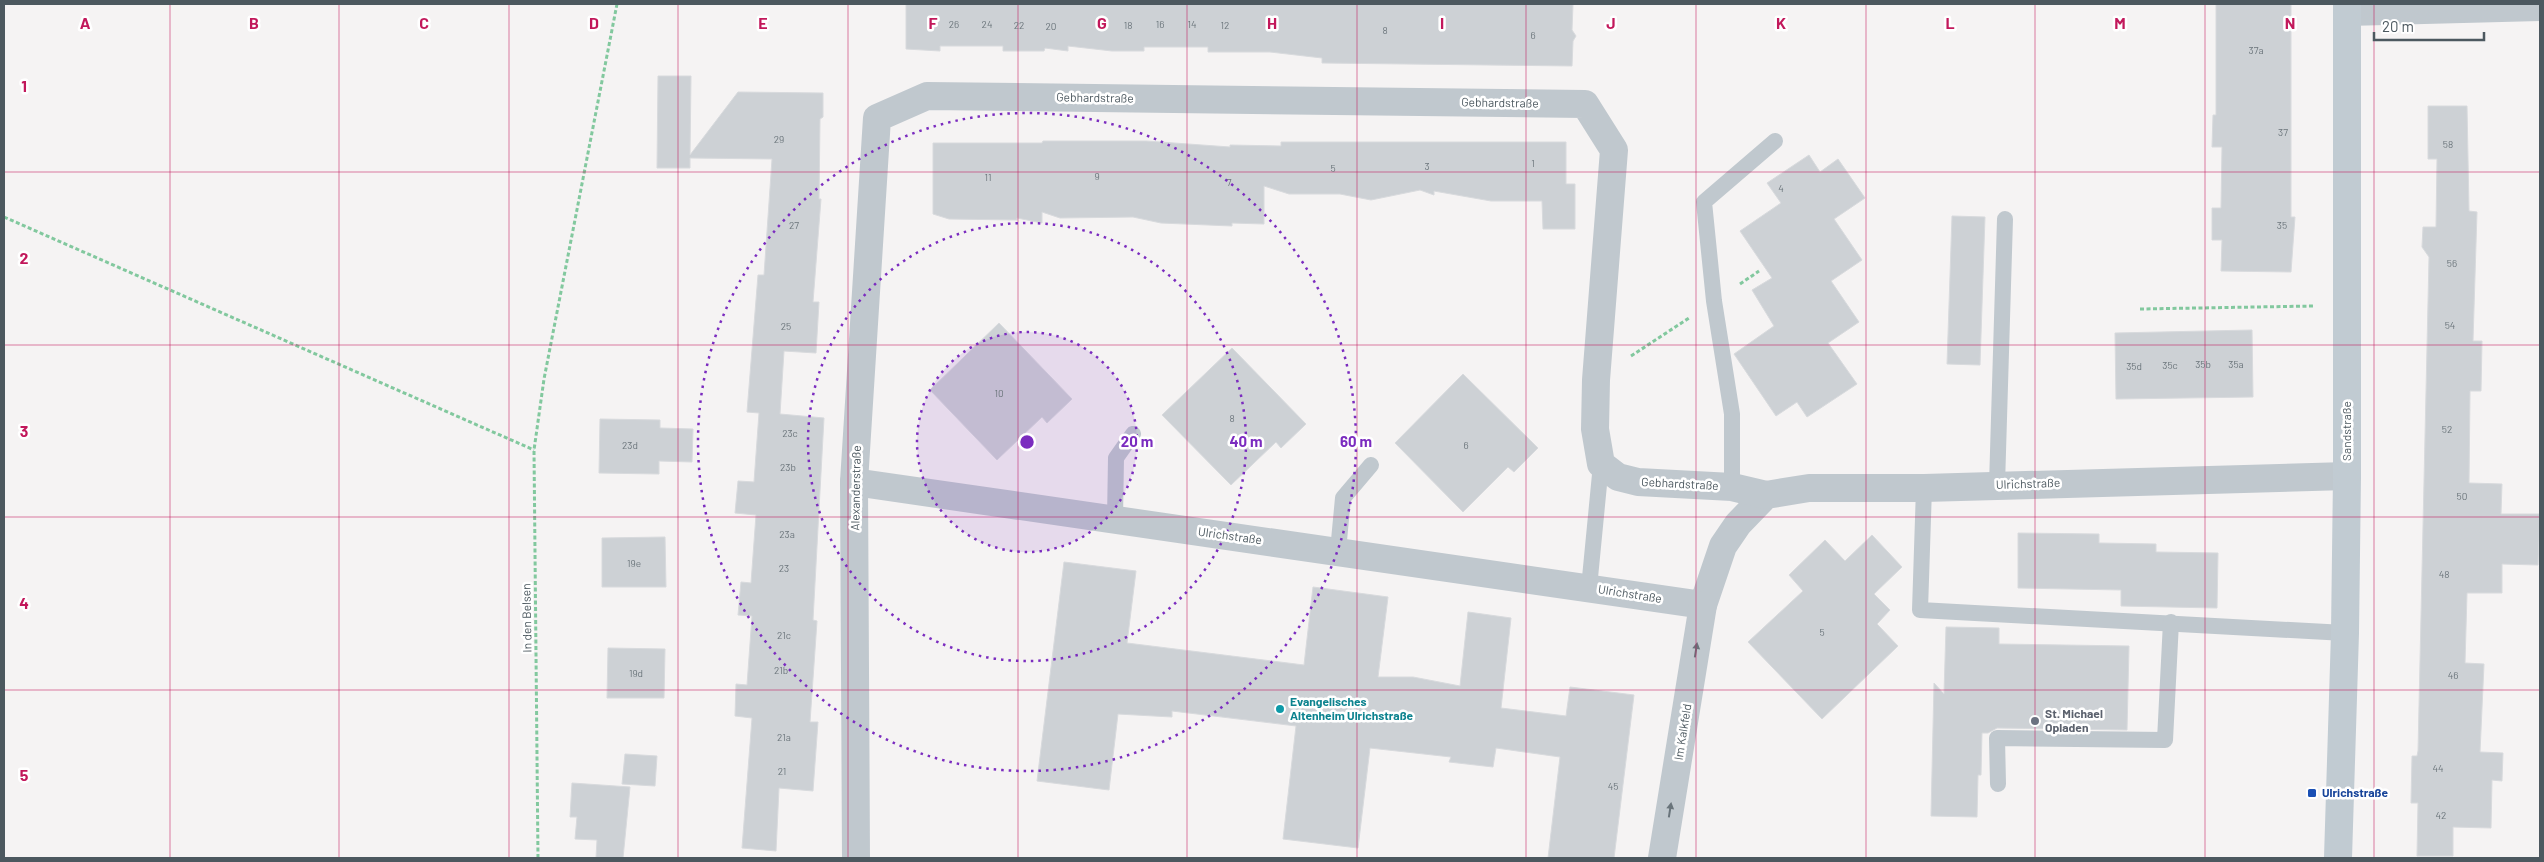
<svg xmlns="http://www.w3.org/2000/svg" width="2544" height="862" viewBox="0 0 2544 862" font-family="Barlow,sans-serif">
  <rect width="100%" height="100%" fill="#f5f3f3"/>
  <g fill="#cdd1d5" stroke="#d8dadd">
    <polygon points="906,4 1573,4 1572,30 1576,36 1573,41 1572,66 1322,63 1322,58 1270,52 1208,52 1208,47 1144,47 1144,51 1112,51 1068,46 1068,51 1045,48 1044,51 1003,51 1003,46 940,46 940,51 906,49"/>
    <polygon points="2216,4 2291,4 2291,217 2295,217 2291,272 2221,271 2222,240 2212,240 2212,208 2221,208 2222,147 2212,147 2213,115 2216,115"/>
    <polygon points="658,76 691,76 690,155 738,92 823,93 823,117 820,119 819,199 821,199 813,302 819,302 816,353 784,351 780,414 824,418 813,620 817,621 810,722 818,722 813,791 779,788 776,851 742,848 752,718 735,716 736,684 747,685 752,616 738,615 741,582 751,583 756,515 735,513 738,481 754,482 759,413 747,412 758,275 764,275 772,159 690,158 690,168 657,168"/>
    <polygon points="2428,106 2467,106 2469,211 2477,212 2473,341 2482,341 2481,391 2470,391 2469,483 2502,484 2501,514 2540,514 2538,565 2502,564 2502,593 2467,593 2465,663 2484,664 2480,752 2503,753 2502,781 2492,780 2491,828 2453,827 2453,856 2417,856 2418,803 2411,803 2412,756 2417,756 2418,751 2429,257 2422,247 2423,227 2436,227 2437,159 2428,159"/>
    <polygon points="1043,141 1146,141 1230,147 1230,145 1281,146 1281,142 1566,142 1566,184 1575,184 1575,229 1543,229 1542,201 1491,201 1434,191 1434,195 1420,190 1371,200 1340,194 1289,194 1264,186 1264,224 1232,223 1232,226 1161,223 1133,217 1060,218 1042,212 1042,223 1017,218 1017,220 949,219 933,214 933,143 1042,143"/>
    <polygon points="1809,155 1820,172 1838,159 1865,198 1834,219 1862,260 1831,281 1859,322 1828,343 1857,384 1807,417 1797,402 1776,416 1734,354 1774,326 1752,290 1772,278 1740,231 1781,203 1767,183"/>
    <polygon points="1952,216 1985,217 1980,365 1947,364"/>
    <polygon points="999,323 1072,399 1047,423 1042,417 997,460 930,390"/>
    <polygon points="2252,330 2253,397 2116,399 2115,333"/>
    <polygon points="1232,348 1306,424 1281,448 1276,442 1231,485 1162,415"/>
    <polygon points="1463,374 1538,448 1514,472 1508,467 1463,512 1395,443"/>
    <polygon points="600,419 660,420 660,428 693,429 692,462 659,461 659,474 599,473"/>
    <polygon points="2018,533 2099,534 2099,543 2156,544 2156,552 2218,553 2217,608 2121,606 2121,590 2018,588"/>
    <polygon points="1872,535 1902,567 1874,594 1890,610 1877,624 1898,646 1822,719 1748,642 1803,591 1789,575 1825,540 1845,561"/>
    <polygon points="665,537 666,587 602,587 602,538"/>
    <polygon points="1064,562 1136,571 1127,643 1304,665 1313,587 1388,597 1378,677 1413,677 1460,686 1468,612 1511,618 1501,708 1566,716 1570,687 1634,695 1614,858 1548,858 1560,757 1496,748 1493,767 1449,762 1451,757 1370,748 1358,848 1283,839 1296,726 1172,711 1172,717 1118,714 1109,790 1037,781"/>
    <polygon points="1946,627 1999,628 1999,644 2129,646 2127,730 1997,728 1988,733 1982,733 1981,775 1978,775 1977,817 1931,816 1934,683 1944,694"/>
    <polygon points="608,648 665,649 664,698 607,698"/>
    <polygon points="625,754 657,756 655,786 622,784"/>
    <polygon points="572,783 630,787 623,858 596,858 597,840 575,839 577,817 570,817"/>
  </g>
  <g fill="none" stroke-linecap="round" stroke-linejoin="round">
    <g stroke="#82c89e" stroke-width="3" stroke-dasharray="4 2.5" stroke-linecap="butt">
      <polyline points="4,217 534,450"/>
      <polyline points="1740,284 1759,271"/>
      <polyline points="2140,309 2314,306"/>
      <polyline points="1631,356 1689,318"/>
      <polyline points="538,858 534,450 544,379 617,4"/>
    </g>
    <g stroke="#c0c8ce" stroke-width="16">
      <polyline points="1997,485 2005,219"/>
      <polyline points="1732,487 1732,414 1714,301 1704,202 1775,141"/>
      <polyline points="1924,488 1920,610 2345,633"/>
      <polyline points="1115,519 1116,458 1133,434"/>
      <polyline points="1338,551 1343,498 1371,465"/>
      <polyline points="1589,588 1601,464"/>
      <polyline points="1998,784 1997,738 2165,740 2171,622"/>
    </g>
    <g stroke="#c0c8ce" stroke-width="28">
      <polyline points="2347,12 2540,7"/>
      <polyline points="854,482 1703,605 1723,546 1738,524 1766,495 1809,488 1924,488 2347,476"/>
      <polyline points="856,858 854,482 877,118 927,96 1585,104 1614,150 1596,380 1595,429 1601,464 1618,477 1638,482 1732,487 1766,495"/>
      <polyline points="1662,858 1703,605"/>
    </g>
    <polyline stroke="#c1cbd2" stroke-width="28" points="2338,858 2345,633 2347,476 2347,4"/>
  </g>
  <defs><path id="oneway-solid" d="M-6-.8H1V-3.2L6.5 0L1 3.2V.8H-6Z" transform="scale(1.25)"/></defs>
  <g fill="#69747b">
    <use href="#oneway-solid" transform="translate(1696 650) rotate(-81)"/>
    <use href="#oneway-solid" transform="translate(1670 810) rotate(-81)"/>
  </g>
  <path fill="none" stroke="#c2185b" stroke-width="1" stroke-opacity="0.55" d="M170,4v854M339,4v854M509,4v854M678,4v854M848,4v854M1018,4v854M1187,4v854M1357,4v854M1526,4v854M1696,4v854M1866,4v854M2035,4v854M2205,4v854M2374,4v854M4,172h2536M4,345h2536M4,517h2536M4,690h2536"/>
  <circle cx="1027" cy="442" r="110" fill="#7b2cbf" fill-opacity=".12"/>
  <g fill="none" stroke="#7b2cbf" stroke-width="2.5" stroke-dasharray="2.5 5">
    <circle cx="1027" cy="442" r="110"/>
    <circle cx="1027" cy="442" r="219"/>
    <circle cx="1027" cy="442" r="329"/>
  </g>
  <circle fill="#0f9aa8" stroke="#fff" stroke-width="2" cx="1280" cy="709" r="5"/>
  <circle fill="#6b7280" stroke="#fff" stroke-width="2" cx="2035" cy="721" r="5"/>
  <rect fill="#1a4fb4" stroke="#fff" stroke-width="2" x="2307" y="788" width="10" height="10" rx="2.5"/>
  <g text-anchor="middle" stroke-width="5" stroke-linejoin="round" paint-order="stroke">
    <g font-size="10" fill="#6c767c">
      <text x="954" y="28">26</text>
      <text x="987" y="28">24</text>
      <text x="1160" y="28">16</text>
      <text x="1192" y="28">14</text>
      <text x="1019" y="29">22</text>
      <text x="1128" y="29">18</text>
      <text x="1225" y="29">12</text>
      <text x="1051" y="30">20</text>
      <text x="1385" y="34">8</text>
      <text x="1533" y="39">6</text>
      <text x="2256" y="54">37a</text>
      <text x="2283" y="136">37</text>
      <text x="779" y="143">29</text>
      <text x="2448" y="148">58</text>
      <text x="1533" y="167">1</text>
      <text x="1427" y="170">3</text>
      <text x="1333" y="172">5</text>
      <text x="1097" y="180">9</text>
      <text x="988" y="181">11</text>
      <text x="1229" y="186">7</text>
      <text x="1781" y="192">4</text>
      <text x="794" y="229">27</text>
      <text x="2282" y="229">35</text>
      <text x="2452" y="267">56</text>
      <text x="2450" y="329">54</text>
      <text x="786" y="330">25</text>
      <text x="2203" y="368">35b</text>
      <text x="2236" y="368">35a</text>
      <text x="2170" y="369">35c</text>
      <text x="2134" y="370">35d</text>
      <text x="999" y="397">10</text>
      <text x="1232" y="422">8</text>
      <text x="2447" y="433">52</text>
      <text x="790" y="437">23c</text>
      <text x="630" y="449">23d</text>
      <text x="1466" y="449">6</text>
      <text x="788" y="471">23b</text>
      <text x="2462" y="500">50</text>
      <text x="787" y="538">23a</text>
      <text x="634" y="567">19e</text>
      <text x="784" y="572">23</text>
      <text x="2444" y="578">48</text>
      <text x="1822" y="636">5</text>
      <text x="784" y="639">21c</text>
      <text x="781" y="674">21b</text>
      <text x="636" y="677">19d</text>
      <text x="2453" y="679">46</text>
      <text x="784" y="741">21a</text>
      <text x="2438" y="772">44</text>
      <text x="782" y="775">21</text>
      <text x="1613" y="790">45</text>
      <text x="2441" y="819">42</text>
    </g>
    <g font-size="12" fill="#4c585f" stroke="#fff">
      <text transform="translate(1095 98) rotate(1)" y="4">Gebhardstraße</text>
      <text transform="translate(1500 103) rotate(1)" y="4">Gebhardstraße</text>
      <text transform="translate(2347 431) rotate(-90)" y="4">Sandstraße</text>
      <text transform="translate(1680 484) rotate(3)" y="4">Gebhardstraße</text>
      <text transform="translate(2028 484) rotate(-2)" y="4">Ulrichstraße</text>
      <text transform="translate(856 488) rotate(-89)" y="4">Alexanderstraße</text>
      <text transform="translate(1230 536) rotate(8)" y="4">Ulrichstraße</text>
      <text transform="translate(1630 594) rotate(9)" y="4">Ulrichstraße</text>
      <text transform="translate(527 618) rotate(-91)" y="4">In den Belsen</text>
      <text transform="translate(1683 732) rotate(-81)" y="4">Im Kalkfeld</text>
    </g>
    <g font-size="12" font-weight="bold" fill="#0d838f" stroke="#fff" text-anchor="start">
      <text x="1290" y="706">Evangelisches<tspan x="1290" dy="14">Altenheim Ulrichstraße</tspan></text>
    </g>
    <g font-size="12" font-weight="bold" fill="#5b616d" stroke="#fff" text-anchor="start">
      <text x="2045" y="718">St. Michael<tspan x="2045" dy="14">Opladen</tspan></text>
    </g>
    <g font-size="12" font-weight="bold" fill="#164399" stroke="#fff" text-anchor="start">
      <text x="2322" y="797">Ulrichstraße</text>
    </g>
  </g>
  <g font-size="16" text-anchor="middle" font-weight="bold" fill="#c2185b" stroke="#fff" stroke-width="5" stroke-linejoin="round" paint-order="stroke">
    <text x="85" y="29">A</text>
    <text x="254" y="29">B</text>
    <text x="424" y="29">C</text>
    <text x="594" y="29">D</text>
    <text x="763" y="29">E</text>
    <text x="933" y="29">F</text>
    <text x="1102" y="29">G</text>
    <text x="1272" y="29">H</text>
    <text x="1442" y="29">I</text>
    <text x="1611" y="29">J</text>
    <text x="1781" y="29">K</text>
    <text x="1950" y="29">L</text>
    <text x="2120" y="29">M</text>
    <text x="2290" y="29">N</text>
    <text x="24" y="92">1</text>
    <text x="24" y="264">2</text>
    <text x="24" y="437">3</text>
    <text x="24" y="609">4</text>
    <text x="24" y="781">5</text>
  </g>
  <circle cx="1027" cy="442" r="8" fill="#7b2cbf" stroke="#fff" stroke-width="2.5"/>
  <g font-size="15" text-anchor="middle" font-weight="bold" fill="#7b2cbf" stroke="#fff" stroke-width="5" stroke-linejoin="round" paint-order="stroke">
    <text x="1137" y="447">20 m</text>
    <text x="1246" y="447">40 m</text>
    <text x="1356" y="447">60 m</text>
  </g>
  <rect width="2544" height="862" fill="none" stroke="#4c585f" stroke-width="10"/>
  <path d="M2374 32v8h110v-8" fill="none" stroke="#4c585f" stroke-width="2.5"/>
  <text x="2382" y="32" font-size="15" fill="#4c585f" stroke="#ffffff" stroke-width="4" paint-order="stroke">20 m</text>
</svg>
